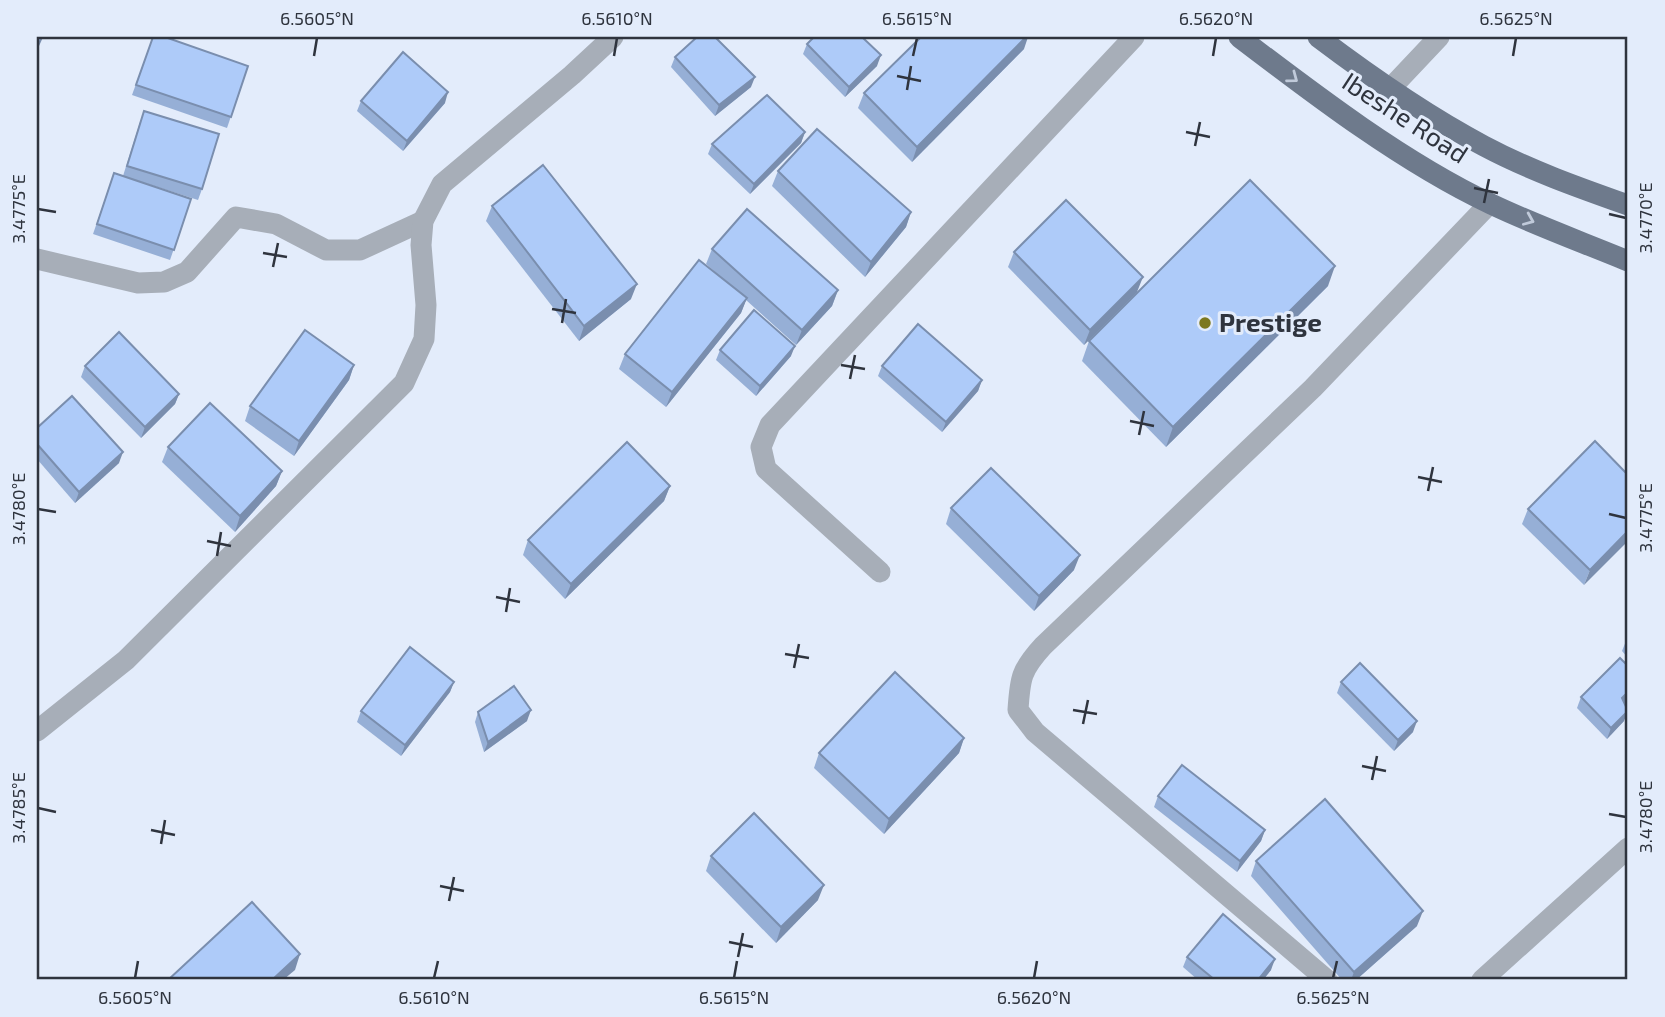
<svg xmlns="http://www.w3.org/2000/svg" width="1665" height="1017" viewBox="0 0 1665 1017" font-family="'Exo 2',sans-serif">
  <rect width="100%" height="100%" fill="#e3ecfb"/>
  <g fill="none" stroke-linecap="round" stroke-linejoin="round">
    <g stroke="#a7aeb8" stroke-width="21">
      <polyline points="1389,90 1439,37"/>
      <polyline points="37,259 138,283 164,282 187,272 236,217 276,224 326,250 360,250 423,221"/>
      <polyline points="880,572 766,469 761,447 770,425 1134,37"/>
      <polyline points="37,731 126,660 404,383 424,339 426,305 421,245 423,221 442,184 572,75 613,37"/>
      <path d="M1327,980l-292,-248 -17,-22c2,-32 3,-40 25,-64l270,-258 176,-184"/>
      <polyline points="1482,980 1628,848"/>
    </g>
    <g stroke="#6e7a8c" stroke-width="21">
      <path d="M1239,37c76,58 165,126 252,167 44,21 91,38 137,57"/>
      <path d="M1318,37c53,40 107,78 166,109 45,24 96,42 144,59"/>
    </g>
  </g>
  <g fill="#96afd6">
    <polygon points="153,37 248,66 227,128 132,95"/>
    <polygon points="807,44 877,66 845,97 803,54"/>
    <polygon points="1024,49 912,162 858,108 864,93"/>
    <polygon points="675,57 751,87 715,116 671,67"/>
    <polygon points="361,101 445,103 403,151 357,111"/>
    <polygon points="140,122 202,189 198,200 123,176"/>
    <polygon points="805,132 801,143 750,194 708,154 712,144"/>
    <polygon points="778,171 911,212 906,227 865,277 772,186"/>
    <polygon points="114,173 191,199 170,260 93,234"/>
    <polygon points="492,206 631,299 579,341 486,221"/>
    <polygon points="712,249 838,290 832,306 796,345 746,300 741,313 666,407 619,369 625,354 724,280 706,264"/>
    <polygon points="1014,252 1137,292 1084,345 1008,267"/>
    <polygon points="1328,286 1166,447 1082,361 1089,341"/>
    <polygon points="720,350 791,356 756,396 716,360"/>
    <polygon points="354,365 349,380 294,456 245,421 250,406"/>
    <polygon points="85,366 179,394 175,404 141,438 81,377"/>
    <polygon points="882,366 982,380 978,391 942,432 878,376"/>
    <polygon points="37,428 119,463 75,503 37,459"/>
    <polygon points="168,447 282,471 276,486 235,532 162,462"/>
    <polygon points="1628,475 1584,585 1522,524 1528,509"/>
    <polygon points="670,486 664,501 565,599 523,555 528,540"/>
    <polygon points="951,508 1074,570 1034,611 946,524"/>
    <polygon points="1628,638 1628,658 1622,651 1626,641"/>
    <polygon points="454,682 450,692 401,756 357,722 361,711"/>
    <polygon points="1341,682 1413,732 1394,751 1337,693"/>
    <polygon points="1581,697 1624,703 1624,721 1607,739 1577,708"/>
    <polygon points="478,712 527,721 484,752 475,722"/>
    <polygon points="964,738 959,753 884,834 814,768 819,753"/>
    <polygon points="1158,796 1265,830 1261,841 1237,872 1154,807"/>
    <polygon points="711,856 818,900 776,943 706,871"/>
    <polygon points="1256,861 1417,926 1356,980 1342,980 1251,876"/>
    <polygon points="1187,957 1271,970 1263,980 1198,980 1183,967"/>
  </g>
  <g fill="#7a8eae">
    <polygon points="1026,37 1028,37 1024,49 912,162 917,147"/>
    <polygon points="881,55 877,66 845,97 849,87"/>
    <polygon points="755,77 751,87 715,116 719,105"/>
    <polygon points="448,92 445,103 403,151 407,141"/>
    <polygon points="805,132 801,143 750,194 754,184"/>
    <polygon points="911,212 906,227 865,277 871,262"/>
    <polygon points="1335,266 1328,286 1166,447 1173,427"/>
    <polygon points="1143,277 1137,292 1084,345 1090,330"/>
    <polygon points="637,284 631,299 579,341 584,326"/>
    <polygon points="838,290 832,306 796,345 802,330"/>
    <polygon points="747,298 741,313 666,407 672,392"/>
    <polygon points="795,346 791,356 756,396 760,386"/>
    <polygon points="354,365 349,380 294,456 299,441"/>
    <polygon points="982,380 978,391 942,432 946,422"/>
    <polygon points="179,394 175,404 141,438 145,427"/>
    <polygon points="123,452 119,463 75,503 79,492"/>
    <polygon points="282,471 276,486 235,532 240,516"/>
    <polygon points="670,486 664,501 565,599 571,584"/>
    <polygon points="1628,531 1628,541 1584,585 1590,570"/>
    <polygon points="1080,555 1074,570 1034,611 1039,596"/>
    <polygon points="454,682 450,692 401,756 405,745"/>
    <polygon points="1628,692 1628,699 1618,709 1622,698"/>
    <polygon points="531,710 527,721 484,752 488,742"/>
    <polygon points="1628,711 1624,721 1607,739 1611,728"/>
    <polygon points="1417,721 1413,732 1394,751 1398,740"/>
    <polygon points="964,738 959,753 884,834 889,819"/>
    <polygon points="1265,830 1261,841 1237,872 1240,861"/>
    <polygon points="824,885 818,900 776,943 781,927"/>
    <polygon points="1423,911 1417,926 1356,980 1351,980 1354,972"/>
    <polygon points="300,954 295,970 283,980 272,980"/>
    <polygon points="1275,959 1271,970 1263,980 1258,980"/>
  </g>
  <g fill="#aecbf9" stroke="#7a8eae" stroke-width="2">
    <polygon points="37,37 42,37 37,48"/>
    <polygon points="153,37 165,37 248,66 231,117 136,85"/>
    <polygon points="697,37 715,37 755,77 719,105 675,57"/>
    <polygon points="814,37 862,37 881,55 849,87 807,44"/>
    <polygon points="921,37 1026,37 917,147 864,93"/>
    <polygon points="403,52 448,92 407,141 361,101"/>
    <polygon points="767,95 805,132 754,184 712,144"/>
    <polygon points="144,111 219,134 202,189 127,166"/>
    <polygon points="817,129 911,212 871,262 778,171"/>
    <polygon points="543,165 637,284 584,326 492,206"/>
    <polygon points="114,173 191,199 174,250 97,224"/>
    <polygon points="1250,180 1335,266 1173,427 1089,341"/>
    <polygon points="1066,200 1143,277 1090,330 1014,252"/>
    <polygon points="747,209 838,290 802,330 712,249"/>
    <polygon points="699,260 747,298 672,392 625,354"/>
    <polygon points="754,310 795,346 760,386 720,350"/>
    <polygon points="918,324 982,380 946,422 882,366"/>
    <polygon points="305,330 354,365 299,441 250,406"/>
    <polygon points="119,332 179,394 145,427 85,366"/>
    <polygon points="72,396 123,452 79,492 37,444 37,428"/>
    <polygon points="210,403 282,471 240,516 168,447"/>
    <polygon points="1595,441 1628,475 1628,531 1590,570 1528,509"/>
    <polygon points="627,442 670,486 571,584 528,540"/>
    <polygon points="991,468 1080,555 1039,596 951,508"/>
    <polygon points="410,647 454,682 405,745 361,711"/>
    <polygon points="1620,658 1628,666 1628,692 1622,698 1628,711 1611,728 1581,697"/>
    <polygon points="1360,663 1417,721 1398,740 1341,682"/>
    <polygon points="895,672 964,738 889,819 819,753"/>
    <polygon points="514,686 531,710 488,742 478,712"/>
    <polygon points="1182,765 1265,830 1240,861 1158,796"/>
    <polygon points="1325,799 1423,911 1354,972 1256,861"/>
    <polygon points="754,813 824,885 781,927 711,856"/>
    <polygon points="252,902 300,954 272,980 168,980"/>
    <polygon points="1223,914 1275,959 1258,980 1215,980 1187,957"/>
  </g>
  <defs><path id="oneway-chevron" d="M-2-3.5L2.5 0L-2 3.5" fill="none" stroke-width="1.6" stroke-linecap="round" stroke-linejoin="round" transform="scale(1.75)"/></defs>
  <g stroke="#c0cada">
    <use href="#oneway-chevron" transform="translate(1293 78) rotate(37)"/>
    <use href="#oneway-chevron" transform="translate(1529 220) rotate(23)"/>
  </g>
  <path fill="none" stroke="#2f343e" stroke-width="2.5" d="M314,56l3,-18M614,56l3,-18M913,56l4,-18M1213,56l3,-18M1513,56l3,-18M897,76l24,5M907,90l4,-24M1186,132l24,5M1195,146l5,-24M1474,188l24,5M1484,203l5,-24M38,209l18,3M1609,214l17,4M263,253l24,4M273,267l5,-24M552,309l24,4M562,323l4,-24M841,365l24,4M850,379l5,-24M1130,421l24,5M1139,435l5,-24M1418,477l24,5M1428,491l5,-24M38,509l18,3M1609,514l17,4M207,541l24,5M217,556l4,-24M496,597l24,5M506,612l4,-24M785,654l24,4M794,668l5,-24M1073,710l24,4M1083,724l5,-24M1362,766l24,5M1372,780l5,-24M38,808l18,4M1609,814l17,3M151,830l24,5M161,844l4,-24M440,886l24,5M449,901l5,-24M729,942l24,5M738,957l5,-24M135,978l3,-17M434,978l4,-17M734,978l3,-17M1034,978l3,-17M1333,978l4,-17"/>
  <circle fill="#7c781e" stroke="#e3ecfb" stroke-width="2.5" cx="1205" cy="323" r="7"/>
  <g text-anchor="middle" stroke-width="6" stroke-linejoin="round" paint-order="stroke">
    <g font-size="26" fill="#2f343e" stroke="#e3ecfb">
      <text transform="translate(1405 118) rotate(33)" y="9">Ibeshe Road</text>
    </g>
    <g font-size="26" font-weight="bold" fill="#2f343e" stroke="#e3ecfb" text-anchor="start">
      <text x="1219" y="332">Prestige</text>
    </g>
  </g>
  <rect width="1665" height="1017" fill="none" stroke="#e3ecfb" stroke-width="77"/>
  <rect x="38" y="38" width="1588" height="940" fill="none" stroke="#2f343e" stroke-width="2.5"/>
  <g font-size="18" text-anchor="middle" fill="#2f343e">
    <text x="317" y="25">6.5605°N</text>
    <text x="617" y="25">6.5610°N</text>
    <text x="917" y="25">6.5615°N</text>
    <text x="1216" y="25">6.5620°N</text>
    <text x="1516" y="25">6.5625°N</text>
    <text transform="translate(19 209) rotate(-90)" y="6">3.4775°E</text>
    <text transform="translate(1646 218) rotate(-90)" y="6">3.4770°E</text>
    <text transform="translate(19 509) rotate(-90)" y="6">3.4780°E</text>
    <text transform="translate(1646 518) rotate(-90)" y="6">3.4775°E</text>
    <text transform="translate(19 808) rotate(-90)" y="6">3.4785°E</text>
    <text transform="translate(1646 817) rotate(-90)" y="6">3.4780°E</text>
    <text x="135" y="1004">6.5605°N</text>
    <text x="434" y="1004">6.5610°N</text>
    <text x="734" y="1004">6.5615°N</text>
    <text x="1034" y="1004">6.5620°N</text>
    <text x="1333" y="1004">6.5625°N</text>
  </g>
</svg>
